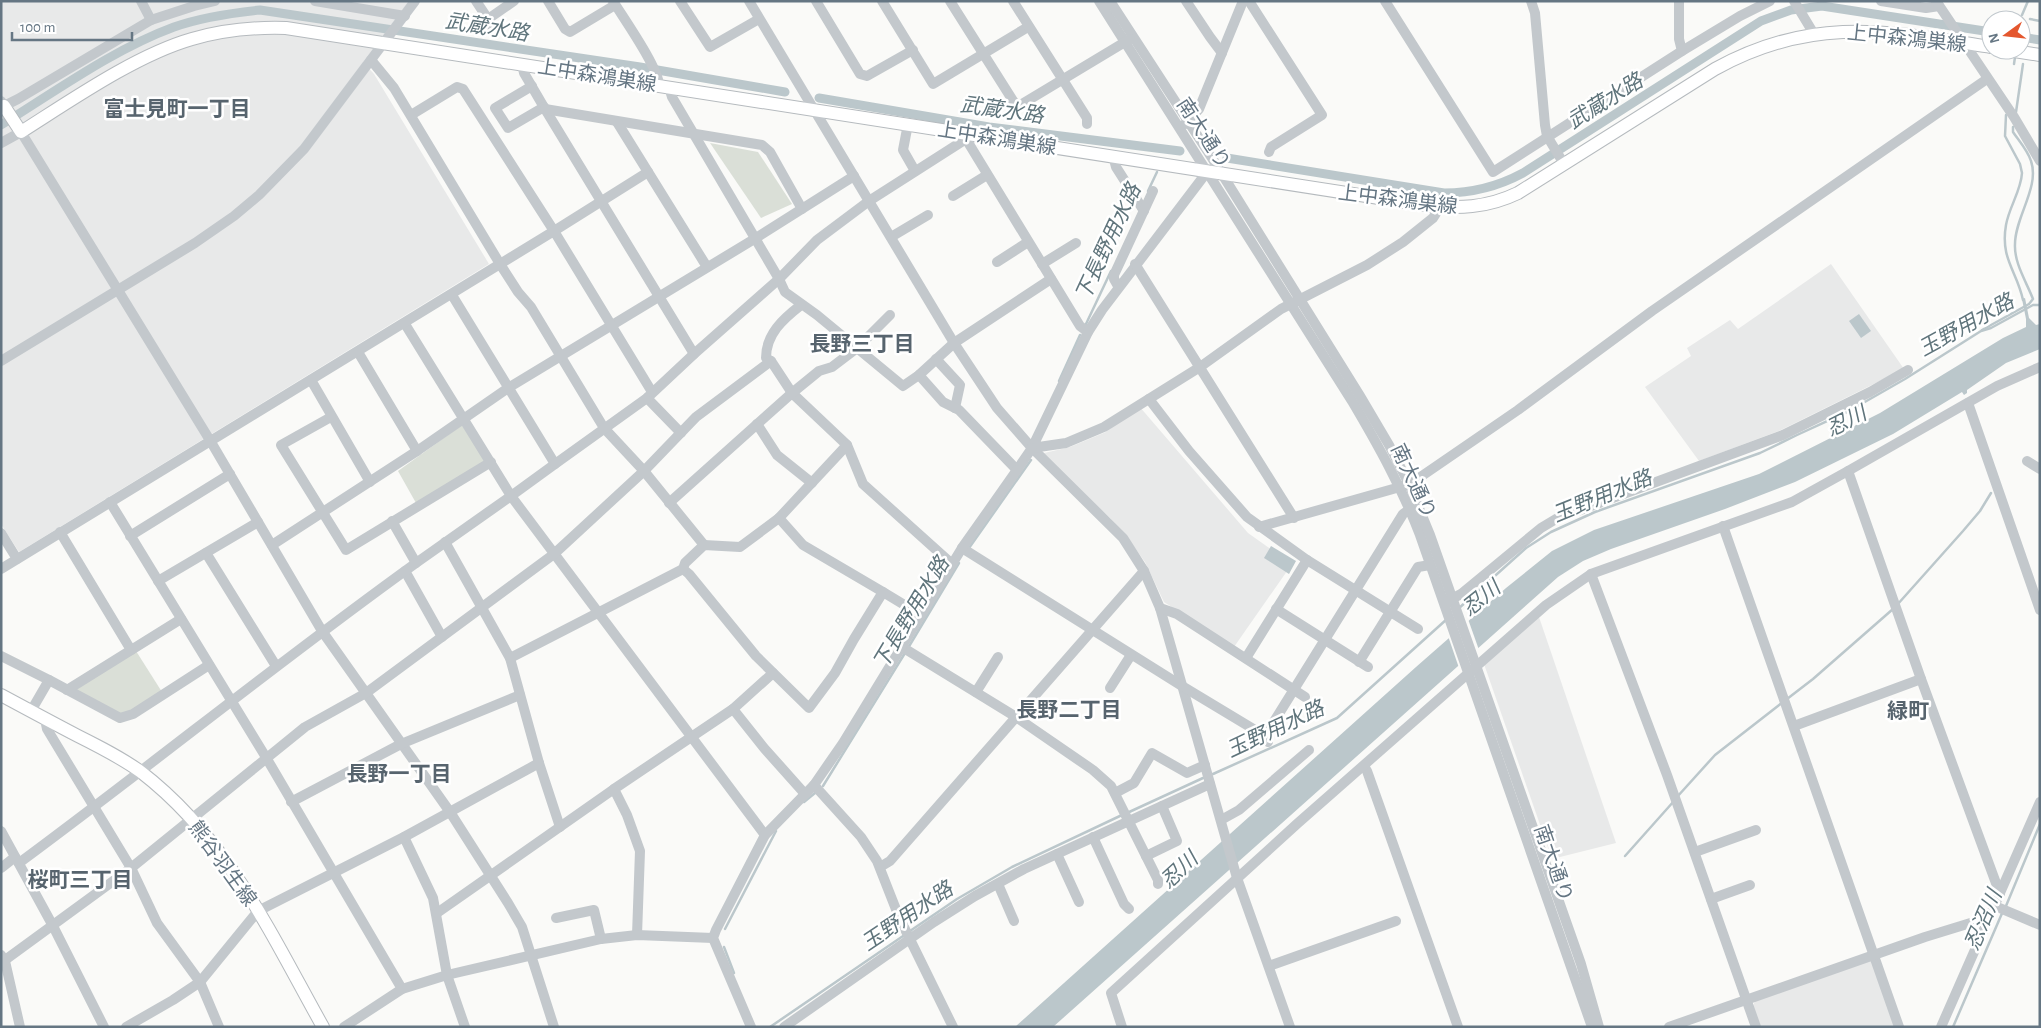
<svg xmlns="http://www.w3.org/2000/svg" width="2041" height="1028" viewBox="0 0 2041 1028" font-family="'Alegreya Sans','Noto Sans JP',sans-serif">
  <rect width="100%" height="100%" fill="#fafaf8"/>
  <g fill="#e8e9e9">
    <polygon points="1,1 409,1 363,62 374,74 489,264 19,552 1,524"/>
    <polygon points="1831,264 1904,369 1781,430 1699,461 1645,387 1691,356 1687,348 1730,320 1738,329"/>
    <polygon points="1139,406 1248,533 1292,564 1234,647 1164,602 1145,562 1127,537 1110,518 1040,454 1070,447 1106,432"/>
    <polygon points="1539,617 1616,843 1552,859 1484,664"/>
    <polygon points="1871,960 1898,1027 1761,1027 1753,1006 1755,1001"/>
  </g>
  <g fill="#dadfd7">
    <polygon points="710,143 758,152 792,204 761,218"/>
    <polygon points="462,425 485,461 416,503 398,471"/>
    <polygon points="136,651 162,692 131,711 120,715 74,691"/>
  </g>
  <g fill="#bbc7cb">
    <polygon points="2025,298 2029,318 2036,325 2040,324 2040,349 2006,363 1967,390 1967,393 1964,395 1962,392 1893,434 1795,482 1725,509 1611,549 1583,561 1558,577 1053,1027 1015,1027 1416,667 1506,588 1552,551 1594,530 1759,474 1880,413 2003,338 2026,327 2026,319 2022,299"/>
    <polygon points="1859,314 1871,331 1861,338 1849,321"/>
    <polygon points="1271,546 1296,561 1289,574 1264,558"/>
  </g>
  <polygon fill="#fafaf8" points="1468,619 1479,650 1459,668 1448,636"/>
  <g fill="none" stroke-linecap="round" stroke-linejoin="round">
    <g stroke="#bbc7cb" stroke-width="2.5">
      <polyline points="2022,15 2028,1"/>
      <polyline points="2030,19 2040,21"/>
      <polyline points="2014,64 2015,57"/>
      <polyline points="2016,112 2023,64"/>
      <path d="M2006,115l-1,21 15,28 2,9c-1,18 -13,34 -16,52 -6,34 11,46 17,75"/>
      <polyline points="1148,191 1157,172"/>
      <polyline points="1086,324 1111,271"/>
      <path d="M1982,330l47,-26 4,-5c-7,-18 -19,-36 -18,-55 0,-27 25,-57 16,-83 -3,-10 -12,-20 -18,-29v-5"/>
      <polyline points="1059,381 1080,335"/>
      <polyline points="969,548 1031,460"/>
      <polyline points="1897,605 1963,531 1980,511 1991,493"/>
      <polyline points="1458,609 1526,548 1551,532 1595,512 1760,453 1797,435 1849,411 1905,379 1981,331 1991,328 2033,305 2040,305"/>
      <polyline points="908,648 959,563"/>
      <polyline points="1787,699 1813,679 1893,609"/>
      <polyline points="1213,774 1337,718 1447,619"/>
      <polyline points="823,786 905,653"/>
      <polyline points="1677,797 1715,755 1783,702"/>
      <polyline points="804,802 815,793"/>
      <polyline points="1127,813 1203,778"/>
      <polyline points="1625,856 1674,801"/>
      <polyline points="2006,906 2040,824"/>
      <polyline points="725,929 776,831"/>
      <polyline points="910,931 957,899 1012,867 1122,815"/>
      <polyline points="724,947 734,973"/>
      <polyline points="770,1027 906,934"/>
      <polyline points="1953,1027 2003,911"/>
    </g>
    <g stroke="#bbc7cb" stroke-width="9">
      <polyline points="2021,37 2040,40"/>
      <polyline points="819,98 989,127 1180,151"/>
      <path d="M1,125c55,-34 113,-76 173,-98 28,-10 57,-14 86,-17l380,57 145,25"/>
      <path d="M1227,158l217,35c29,0 53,-6 79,-20l238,-152 30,-11 31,-4 169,26"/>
    </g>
    <g stroke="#b5babe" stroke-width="14">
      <g id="major">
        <polyline points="2008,50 2040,55"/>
        <path d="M1,108l3,-2 17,26c49,-31 115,-77 171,-93 31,-9 62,-12 94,-11l1138,177c34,4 63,3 94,-12l197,-124c98,-54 172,-38 276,-22"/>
        <path d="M1,695c26,14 52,28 77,41 22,11 44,22 63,36 87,67 130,162 182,255"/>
      </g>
    </g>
    <g stroke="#c3c8cc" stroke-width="10">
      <polyline points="141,1 151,20"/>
      <polyline points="315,1 405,16"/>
      <polyline points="476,1 492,25 493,31"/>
      <polyline points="548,1 565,29 570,32 615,5"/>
      <path d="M613,1c11,18 45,66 46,84"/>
      <polyline points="680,1 710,47 759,19"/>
      <polyline points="749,1 954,343 997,408 1032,448 1123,538 1144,571 1160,608 1237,878 1290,1027"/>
      <polyline points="816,1 860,74 867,76 913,50"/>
      <polyline points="882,1 933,84 1028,27"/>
      <polyline points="950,1 1017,107"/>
      <polyline points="1013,1 1087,118 1087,124"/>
      <path d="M1099,1l253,400c26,44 50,87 68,134l172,492"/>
      <polyline points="1110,1 1212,158 1360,396 1389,445 1409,484 1430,535 1581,964 1599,1027"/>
      <polyline points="1186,1 1210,37 1222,53"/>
      <polyline points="1249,1 1322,115 1271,147 1269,152"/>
      <polyline points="1385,1 1493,172 1682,51 1740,16 1770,1"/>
      <polyline points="1531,1 1535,13 1545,125 1547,136 1564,164"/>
      <polyline points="1679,1 1679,39 1682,51"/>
      <polyline points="1794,1 1814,34"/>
      <polyline points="1881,1 1926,8 1939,6"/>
      <polyline points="1936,1 2014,117 2040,161"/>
      <polyline points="488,19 514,1"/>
      <polyline points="371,60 394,88 500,264 518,292 531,307 604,428 644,471 704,545"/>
      <polyline points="522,64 524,73 545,109 694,354"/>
      <polyline points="532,86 495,108 508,128 544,107"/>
      <polyline points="669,87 672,97 779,279 785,292 817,315 903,386 919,375 954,343 1051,279"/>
      <polyline points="1,101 4,106 18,99 151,20 194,6 215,1"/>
      <polyline points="1017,107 1130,39"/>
      <polyline points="545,109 762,145 770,152 802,209"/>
      <polyline points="411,115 457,87 463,89 554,231 648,172"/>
      <polyline points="617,122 707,267"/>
      <polyline points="908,124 903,150 915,171"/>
      <polyline points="1185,124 1199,109 1243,1"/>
      <polyline points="967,133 966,139 1080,326 1088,332"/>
      <polyline points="1,143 21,132 211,442 322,631 450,812 508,903 522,927 554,1027"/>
      <polyline points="1113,156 1116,167 1144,211"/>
      <polyline points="1207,172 1102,310 1088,332 1032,448 1066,443 1104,427 1200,367 1281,309 1367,265 1403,242 1433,218 1440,207"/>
      <polyline points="953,196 987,175"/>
      <polyline points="891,237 928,215"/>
      <polyline points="997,262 1028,242"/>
      <polyline points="1042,264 1076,243"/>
      <polyline points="1135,264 1294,518"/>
      <polyline points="1118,286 1114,279 1114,275 1153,191"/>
      <path d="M801,305c-18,14 -35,29 -35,53l5,3 21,32 55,52 -68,73 24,27 80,47"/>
      <polyline points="405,324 511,496 555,464 452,295"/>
      <polyline points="358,352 417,451"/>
      <polyline points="936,359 960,385 955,408"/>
      <polyline points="1,361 195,243 234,216 259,195 304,149 415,1"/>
      <polyline points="919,375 943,402 959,410 1017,470 1032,448"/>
      <polyline points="311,380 370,482"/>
      <polyline points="647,398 681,433"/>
      <polyline points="1149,399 1189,451 1247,517 1307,560 1418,629"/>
      <polyline points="1968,403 2040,610"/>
      <polyline points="331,417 281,445 346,550 491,462"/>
      <polyline points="757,424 777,455 812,483"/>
      <polyline points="847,445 863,484 952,564"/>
      <polyline points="2027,461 2040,469"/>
      <polyline points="555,464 647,398 694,354 779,279 817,240 869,201 966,139"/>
      <polyline points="1848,471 1997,386 2040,367"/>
      <polyline points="110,502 267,759 402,989"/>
      <polyline points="669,503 792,393 819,371 832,367 857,348 890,315"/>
      <polyline points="779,518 740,547 704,545 685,563 683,569 689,574 756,656 809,708 835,673 854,639 883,592 921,615"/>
      <polyline points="392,521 416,563 511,496 765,835"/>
      <polyline points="1723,526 1899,1027"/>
      <polyline points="1259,527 1400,487 1416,480 1518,410 1652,311 1987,79"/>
      <polyline points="60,532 131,650"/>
      <polyline points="1,533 17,559"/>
      <polyline points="130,536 230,474"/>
      <polyline points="445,542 510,658 539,763 560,827"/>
      <polyline points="272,545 417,451 508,388 756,238 854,176"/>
      <polyline points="962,548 1182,686 1265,736 1268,742"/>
      <polyline points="206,553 276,666"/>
      <polyline points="1,569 554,231 652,392"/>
      <polyline points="405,571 442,637"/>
      <polyline points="1591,574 1667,775 1756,1027"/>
      <polyline points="158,581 258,522"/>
      <polyline points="1448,601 1461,594 1541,528 1556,519 1783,435 1870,392 1908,370"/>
      <polyline points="1160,608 1177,614 1305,697"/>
      <polyline points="1276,609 1368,667"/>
      <polyline points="902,647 1016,717 1093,770 1111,786 1158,880 1158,884"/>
      <polyline points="1,656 49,680 31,711"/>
      <polyline points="510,658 683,569"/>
      <polyline points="1246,658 1307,560"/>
      <polyline points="1359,662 1418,567 1430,565"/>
      <polyline points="773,673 733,709 764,748 805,794"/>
      <polyline points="49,680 120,718 133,714 209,665"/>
      <polyline points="1110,688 1131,655"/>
      <polyline points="67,690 181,619"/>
      <polyline points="976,692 998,657"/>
      <polyline points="45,719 47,729 131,868 157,923 200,982 219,1027"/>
      <polyline points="1794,726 1921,679 2000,894"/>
      <polyline points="1265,736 1403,514 1410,509"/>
      <polyline points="1364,766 1367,771 1458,1027"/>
      <polyline points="814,785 861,837 877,861 899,917 953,1027"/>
      <polyline points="1115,793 1134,783 1152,753 1187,773 1205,765"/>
      <polyline points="291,802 401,744 520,695"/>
      <polyline points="1221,820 1239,810 1309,750"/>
      <polyline points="1,831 53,926 104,1027"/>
      <polyline points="404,837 433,898 447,975 465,1027"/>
      <polyline points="1093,837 1124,904 1129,909"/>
      <polyline points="1695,852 1756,830"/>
      <polyline points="1057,854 1079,902"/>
      <polyline points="1146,856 1177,841 1162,806"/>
      <path d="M19,863c134,-99 262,-203 397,-300"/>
      <polyline points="880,867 890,861 1144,571"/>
      <polyline points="1,868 15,857"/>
      <polyline points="998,884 1014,921"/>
      <polyline points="1711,899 1750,885"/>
      <polyline points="1995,906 2040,925"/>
      <polyline points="437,913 614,789"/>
      <polyline points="556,918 594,910 601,939"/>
      <polyline points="637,935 640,851 627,815 614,789 733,709"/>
      <polyline points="1,955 5,961 20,1027"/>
      <polyline points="1,963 131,868 305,727 366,693 554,554 644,471 696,417 771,361"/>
      <polyline points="1269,966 1396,921"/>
      <polyline points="126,1027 173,1000 200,982 258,911 404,837 539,763"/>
      <polyline points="344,1027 402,989 447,975 601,939 637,935 713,938"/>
      <polyline points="751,1027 713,938 716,930 765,835 814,785 843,743 962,548 1017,470"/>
      <polyline points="784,1027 934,922 975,896 1024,869 1210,784"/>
      <polyline points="1122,1027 1111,993 1298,823 1546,605 1591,574 1792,502 1848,471 1921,679"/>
      <polyline points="1669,1027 1925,937 1977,921 1988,920"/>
      <polyline points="1941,1027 2040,802"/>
    </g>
    <use href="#major" stroke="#fff" stroke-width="12"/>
  </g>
  <g text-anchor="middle" stroke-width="5" stroke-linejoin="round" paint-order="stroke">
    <g font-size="20" fill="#657683" stroke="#fff">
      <text transform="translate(1907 38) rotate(6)" y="7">上中森鴻巣線</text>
      <text transform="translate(597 75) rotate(9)" y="7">上中森鴻巣線</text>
      <text transform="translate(1204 133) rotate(57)" y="7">南大通り</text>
      <text transform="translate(997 138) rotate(9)" y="7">上中森鴻巣線</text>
      <text transform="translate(1398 199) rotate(7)" y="7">上中森鴻巣線</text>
      <text transform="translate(1414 481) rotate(65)" y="7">南大通り</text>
      <text transform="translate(223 863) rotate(54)" y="7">熊谷羽生線</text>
      <text transform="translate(1554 863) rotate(71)" y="7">南大通り</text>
    </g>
    <g font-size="21" font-style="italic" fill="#60757c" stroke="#fff">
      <text transform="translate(487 27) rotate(9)" y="7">武蔵水路</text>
      <text transform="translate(1605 101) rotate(-32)" y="7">武蔵水路</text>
      <text transform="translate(1002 110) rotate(8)" y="7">武蔵水路</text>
      <text transform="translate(1108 242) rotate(-65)" y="7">下長野用水路</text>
      <text transform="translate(1966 325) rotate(-29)" y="7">玉野用水路</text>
      <text transform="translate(1846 421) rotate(-27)" y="7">忍川</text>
      <text transform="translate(1602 496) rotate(-22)" y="7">玉野用水路</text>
      <text transform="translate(1481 598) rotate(-39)" y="7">忍川</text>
      <text transform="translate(911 613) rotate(-59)" y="7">下長野用水路</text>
      <text transform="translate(1275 729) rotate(-25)" y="7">玉野用水路</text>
      <text transform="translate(1179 870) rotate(-43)" y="7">忍川</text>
      <text transform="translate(907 916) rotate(-34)" y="7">玉野用水路</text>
      <text transform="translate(1983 920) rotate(-67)" y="7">忍沼川</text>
    </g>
    <g font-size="21" font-weight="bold" fill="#57646e" stroke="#fff">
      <text x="177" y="116">富士見町一丁目</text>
      <text x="862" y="351">長野三丁目</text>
      <text x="1069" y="717">長野二丁目</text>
      <text x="1908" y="718">緑町</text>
      <text x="399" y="781">長野一丁目</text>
      <text x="80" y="887">桜町三丁目</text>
    </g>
  </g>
  <rect width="2041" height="1028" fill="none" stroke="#657683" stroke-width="5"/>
  <g transform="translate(2006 35) rotate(255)"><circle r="24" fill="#ffffff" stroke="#c1c8cd"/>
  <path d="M0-4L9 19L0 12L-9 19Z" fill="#e4572e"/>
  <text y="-8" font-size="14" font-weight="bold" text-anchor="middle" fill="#657683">N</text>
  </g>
  <path d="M12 32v8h120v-8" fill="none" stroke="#657683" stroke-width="2.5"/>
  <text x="20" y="32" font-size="15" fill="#657683" stroke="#ffffff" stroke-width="4" paint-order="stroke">100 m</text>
</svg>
